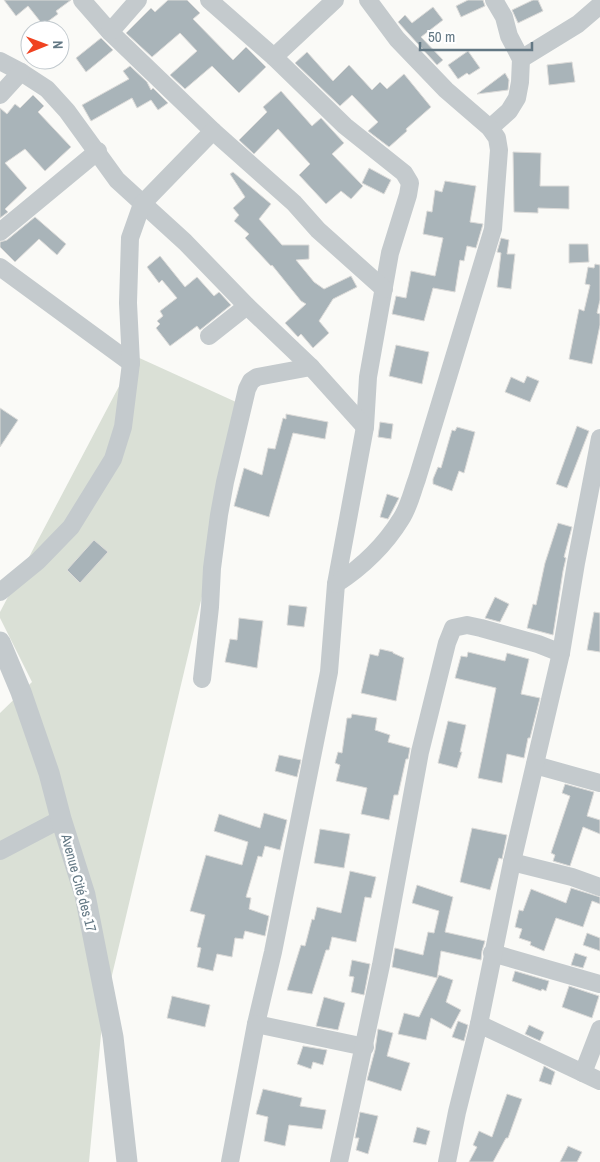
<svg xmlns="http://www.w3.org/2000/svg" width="600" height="1162" viewBox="0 0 600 1162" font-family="'Archivo Narrow',sans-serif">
  <rect width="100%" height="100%" fill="#fafaf7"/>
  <polygon fill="#dae0d6" points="135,356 247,407 103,1013 89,1162 0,1162 0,713 32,682 0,618 0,612"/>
  <g fill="#a9b4b9" stroke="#dcdbd9">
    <polygon points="4,0 71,0 56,11 58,14 43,25 28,6 16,16"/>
    <polygon points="168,0 187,0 200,13 193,19 233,60 246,47 266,67 239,93 212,66 185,89 170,75 197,51 180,33 152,57 126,33 151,8 155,12"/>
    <polygon points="468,0 483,0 485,6 461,17 456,6"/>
    <polygon points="533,0 538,0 543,11 518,23 512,10"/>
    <polygon points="433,7 443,20 421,37 443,60 437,65 398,22 405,15 412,23"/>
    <polygon points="101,38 113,50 86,72 76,58"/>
    <polygon points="468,51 480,68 469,75 467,73 458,79 448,65"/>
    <polygon points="307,52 333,81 349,65 372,90 380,82 387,89 404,74 431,107 406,129 407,131 389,147 368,131 378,122 352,95 340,106 295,63"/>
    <polygon points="572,62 575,82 549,85 547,65"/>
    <polygon points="130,66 147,82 151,90 153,88 168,103 158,110 151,100 137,108 132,98 91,121 82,105 129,79 123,71"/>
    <polygon points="505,73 509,80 508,90 477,94"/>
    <polygon points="281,91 312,126 321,118 344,143 332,154 363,186 351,199 341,191 326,204 299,175 310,164 278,129 254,154 239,140 267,112 263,107"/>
    <polygon points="33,95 44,106 38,112 71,147 45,171 25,149 5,163 27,188 5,209 8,212 0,218 0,108 7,114 15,104 20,108"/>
    <polygon points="513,152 541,153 540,186 569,186 569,209 538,208 538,213 514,212"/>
    <polygon points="369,168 391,180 384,194 362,183"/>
    <polygon points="233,172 271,204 259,219 282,245 309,245 309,259 296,260 314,282 324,289 351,276 357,287 333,299 319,321 329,333 313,348 301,334 298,337 285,323 306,304 301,301 272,265 271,266 245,238 249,234 234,221 239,215 233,208 245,197 230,174"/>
    <polygon points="445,181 476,186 470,222 483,224 476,248 467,246 464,261 460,260 455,292 433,288 424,321 392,314 396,296 406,298 411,271 435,276 443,238 423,234 427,211 432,212 435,190 442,192"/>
    <polygon points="35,217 66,244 57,255 39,239 15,262 0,247 0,242 7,240"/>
    <polygon points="501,238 509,240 507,254 515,254 511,289 497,287 501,253 497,252"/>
    <polygon points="569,244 588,244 589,262 569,263"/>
    <polygon points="160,256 185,287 197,277 214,296 219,292 231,305 200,330 197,326 170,346 156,328 160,324 157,321 163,316 160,311 177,298 162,280 159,283 147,267"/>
    <polygon points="595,264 600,265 600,300 597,313 600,314 600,325 592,364 569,359 579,309 584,311 590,285 585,284 588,267 594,268"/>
    <polygon points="396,345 429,352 422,384 389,376"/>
    <polygon points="527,376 539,381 530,402 505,392 511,377 524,383"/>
    <polygon points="0,408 18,420 0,447"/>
    <polygon points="286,414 328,422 325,439 293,433 269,517 234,506 244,468 262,475 268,448 275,449 283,418 286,419"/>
    <polygon points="380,422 393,424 391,439 378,437"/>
    <polygon points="577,426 589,431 567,488 556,484"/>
    <polygon points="457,427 475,432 464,473 459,471 452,491 433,484 433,479 438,467 441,468 452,430 455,431"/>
    <polygon points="387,494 399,498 388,519 380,517"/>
    <polygon points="558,523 572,527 564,557 566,558 563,571 553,635 527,628 533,604 536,605 545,563"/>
    <polygon points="94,540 108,552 80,583 67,570"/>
    <polygon points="495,597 509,604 500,622 485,618"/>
    <polygon points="289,605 307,607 304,627 287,625"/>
    <polygon points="594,612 600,613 600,652 587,650"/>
    <polygon points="239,618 263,621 257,668 225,662 230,639 237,640"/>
    <polygon points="380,649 393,652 393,653 404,658 396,701 361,693 370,654 378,656"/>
    <polygon points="468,652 505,661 507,653 529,659 521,694 540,698 530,738 528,738 524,758 507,754 502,783 478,778 496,688 455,678 461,656 467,657"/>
    <polygon points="352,714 377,718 375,730 390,735 388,742 410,748 408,759 406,759 398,795 394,795 389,820 361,814 367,788 336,781 340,765 335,763 338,752 342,753 347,718 351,718"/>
    <polygon points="448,721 466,725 460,752 462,752 457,768 438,763"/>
    <polygon points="279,755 301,760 297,777 275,771"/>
    <polygon points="565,784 594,792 587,816 600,820 600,834 583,827 570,866 553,861 555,855 551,853 570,796 562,793"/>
    <polygon points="264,813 287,820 280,850 265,846 262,857 258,856 246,897 251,898 249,909 269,916 265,936 245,931 243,939 235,938 232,957 217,954 213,971 197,967 201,948 197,947 205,915 190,911 206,855 242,865 248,842 214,831 219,814 260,828"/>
    <polygon points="472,828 507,835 502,859 499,858 490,890 460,882"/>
    <polygon points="320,829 350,834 344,868 314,863"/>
    <polygon points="350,871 376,877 371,898 365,897 356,942 332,937 329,950 326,950 312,994 287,990 301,945 305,946 312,919 314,920 317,907 341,913"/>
    <polygon points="417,885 453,897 445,932 485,941 482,951 481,960 441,951 437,978 392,967 395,948 423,955 428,932 434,933 439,911 412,903"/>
    <polygon points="571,888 600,897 600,904 592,901 583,927 556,918 544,951 530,945 531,942 519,938 522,929 515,927 519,910 523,911 531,889 566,903"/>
    <polygon points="587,933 600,938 600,951 583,945"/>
    <polygon points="575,953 587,957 583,968 571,965"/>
    <polygon points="352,960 370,964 364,995 351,992 354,977 349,976"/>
    <polygon points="515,971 549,981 546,991 542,989 541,991 512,981"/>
    <polygon points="439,975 453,980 446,1002 461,1010 451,1029 431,1018 426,1040 398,1034 404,1013 419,1017"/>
    <polygon points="569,986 599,996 592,1018 562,1007"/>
    <polygon points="172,996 210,1005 205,1027 167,1018"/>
    <polygon points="324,997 345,1003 338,1030 316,1026"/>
    <polygon points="458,1021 468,1025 464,1041 452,1037"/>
    <polygon points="529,1025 544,1032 540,1041 525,1034"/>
    <polygon points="378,1029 393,1033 387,1056 410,1063 401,1091 367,1080 375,1050"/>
    <polygon points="303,1046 327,1050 323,1065 313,1062 311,1069 297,1064"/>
    <polygon points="544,1066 555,1072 551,1085 539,1081"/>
    <polygon points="263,1089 302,1098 300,1106 326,1110 322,1129 289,1125 285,1146 264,1141 268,1117 256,1114"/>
    <polygon points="507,1094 522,1099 508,1138 506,1138 493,1162 469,1162 477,1147 473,1145 479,1131 492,1137"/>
    <polygon points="360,1112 378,1116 368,1154 356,1150 359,1138 355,1138"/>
    <polygon points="417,1127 430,1131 426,1145 413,1142"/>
    <polygon points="568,1146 582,1152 577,1162 560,1162"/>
  </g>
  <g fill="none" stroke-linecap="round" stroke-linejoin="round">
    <g stroke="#c4cacd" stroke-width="18">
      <polyline points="82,0 110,32 213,131"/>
      <polyline points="209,0 274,57 345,126 404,173 410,183 408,195 390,253 368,377 365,427 336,584 329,672 273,952 256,1024 230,1162"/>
      <polyline points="110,32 138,0"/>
      <polyline points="274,57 335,0"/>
      <polyline points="521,59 578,24 600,5"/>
      <polyline points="0,61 21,72 47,89 67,111 117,180 185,242 247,306 311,367 365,427"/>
      <polyline points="0,95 21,72"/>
      <polyline points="490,128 509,111 517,98 520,82 521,59 509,36 504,17 494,0"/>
      <polyline points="0,232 98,151"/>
      <polyline points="0,267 131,363"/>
      <polyline points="209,336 247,306"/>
      <path d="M336,584c26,-17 49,-39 65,-65 8,-12 11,-27 16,-40l76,-250 6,-79 -2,-12 -7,-10 -44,-38 -49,-51 -29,-39"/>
      <polyline points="0,592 38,561 71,527 113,459 123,427 131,363 128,303 130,238 142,204 213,131 294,203 318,230 384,289"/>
      <polyline points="202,679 210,607 212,568 219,515 225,482 247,389 251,381 257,377 311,367"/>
      <polyline points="535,765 600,783"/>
      <polyline points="0,851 61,819"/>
      <polyline points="512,862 572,877 600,887"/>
      <polyline points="492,953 600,984"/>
      <polyline points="256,1024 365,1047"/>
      <polyline points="479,1024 600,1081"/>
      <polyline points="583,1073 600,1029"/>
      <polyline points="339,1162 381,965 420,752 447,643 453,628 467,625 481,628 538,644 561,653"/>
      <polyline points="447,1162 457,1112 479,1024 512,862 561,653 576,563 600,438"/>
    </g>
    <polyline stroke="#c4cacd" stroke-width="21" points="0,642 21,692 49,773 61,819 85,895 113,1037 127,1162"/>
  </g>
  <g text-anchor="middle" stroke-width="5" stroke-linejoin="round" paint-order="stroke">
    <g font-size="14" fill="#637884" stroke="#fff">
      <text transform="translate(79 883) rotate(75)" y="5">Avenue Cité des 17</text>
    </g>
  </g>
  <g transform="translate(45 45) rotate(89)"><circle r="24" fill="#ffffff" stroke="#c1c9ce"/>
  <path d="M0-4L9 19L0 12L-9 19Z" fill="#f04321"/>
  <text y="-8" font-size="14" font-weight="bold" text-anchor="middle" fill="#637884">N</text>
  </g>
  <path d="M420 42v8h112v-8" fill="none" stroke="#637884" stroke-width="2.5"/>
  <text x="428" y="42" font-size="15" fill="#637884" stroke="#ffffff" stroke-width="4" paint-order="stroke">50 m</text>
</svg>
